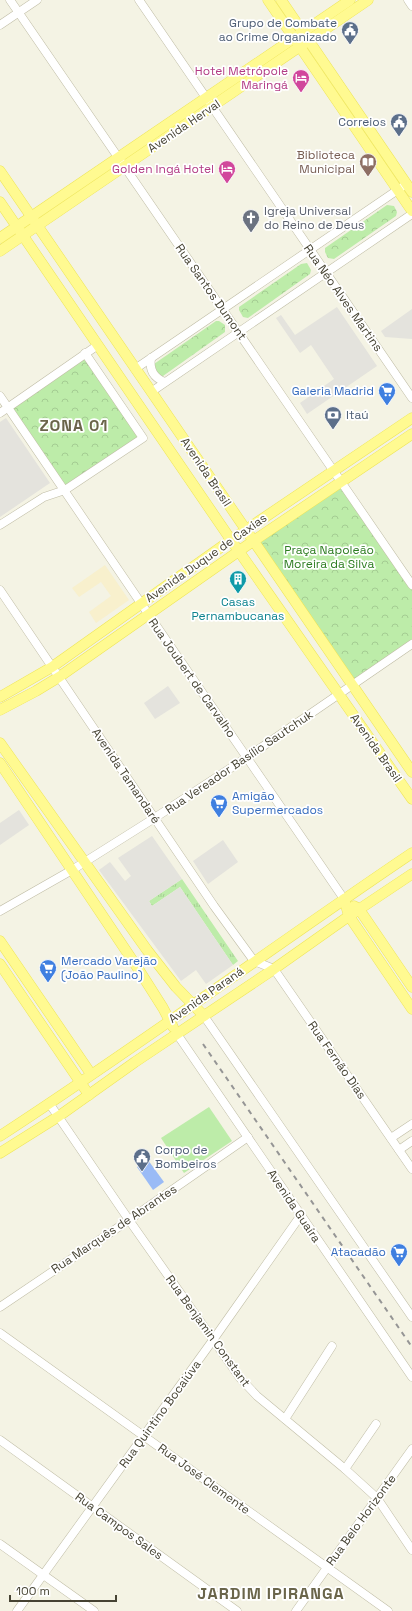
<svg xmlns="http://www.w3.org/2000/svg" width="412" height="1611" viewBox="0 0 412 1611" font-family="'Space Grotesk',sans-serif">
  <defs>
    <pattern id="grass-tufts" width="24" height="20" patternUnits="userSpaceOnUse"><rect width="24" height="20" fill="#bdeca9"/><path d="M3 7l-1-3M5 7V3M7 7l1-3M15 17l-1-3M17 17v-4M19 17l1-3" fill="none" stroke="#a4cc92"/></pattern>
    <pattern id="park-crowns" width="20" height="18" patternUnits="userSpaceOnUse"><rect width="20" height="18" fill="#bdeca9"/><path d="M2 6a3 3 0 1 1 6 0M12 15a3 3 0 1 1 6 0" fill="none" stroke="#a4cc92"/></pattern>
  </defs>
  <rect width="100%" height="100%" fill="#f4f3e4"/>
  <polygon fill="#f8f0cd" points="105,565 129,600 96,623 89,612 111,596 101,582 79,597 72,588"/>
  <polygon fill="url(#grass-tufts)" points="182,879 238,961 233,965 180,887 152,906 149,901"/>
  <g fill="url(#park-crowns)">
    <polygon points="387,205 394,206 397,212 396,216 334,259 328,258 325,252 325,248"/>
    <polygon points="307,263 311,270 310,274 248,318 243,317 239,310 239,307 301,264"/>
    <polygon points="216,321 219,321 225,325 225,332 163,376 161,376 154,369 154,364"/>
    <polygon points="85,353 143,438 65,490 8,407"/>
    <polygon points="342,481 412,585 412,644 352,685 253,541"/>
  </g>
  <polygon fill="#bdeca9" points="209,1107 232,1141 184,1173 161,1138"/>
  <g fill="#e4e3dd">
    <polygon points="337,307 377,366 307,414 300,403 334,379 311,345 300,353 276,318 281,315 295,335"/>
    <polygon points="412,309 412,339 385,337 381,331"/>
    <polygon points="6,418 50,483 0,517 0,422"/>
    <polygon points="168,686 180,703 155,719 144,703"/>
    <polygon points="19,810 29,825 0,845 0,823"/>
    <polygon points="152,836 182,879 149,901 152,906 180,887 233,965 206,984 196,970 181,981 99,870 110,862 125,881 131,876 118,858"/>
    <polygon points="223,840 238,862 208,884 193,861"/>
  </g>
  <polygon fill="#9abbf6" points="148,1160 164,1182 153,1190 137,1167"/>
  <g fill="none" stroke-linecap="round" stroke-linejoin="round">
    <g stroke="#c0bda6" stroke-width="9">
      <g id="minor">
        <polyline points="10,0 412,585"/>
        <polyline points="139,0 412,398"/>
        <polyline points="408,0 412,6"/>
        <polyline points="0,25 37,0"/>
        <path d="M151,358c-2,12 3,20 14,24"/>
        <polyline points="135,369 402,187"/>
        <polyline points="151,392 412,214"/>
        <polyline points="0,396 149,615 344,899"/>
        <polyline points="0,413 98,345"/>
        <polyline points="0,525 44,497 65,490 143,438 85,353"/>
        <polyline points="0,590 214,906 254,961 274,969 412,1169"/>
        <polyline points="0,911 72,870 153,819 246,758 412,644"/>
        <polyline points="204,1016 412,1317"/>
        <polyline points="177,1034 412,1377"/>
        <polyline points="49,1103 129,1220 240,1378 257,1396 345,1469 377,1498 412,1550"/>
        <polyline points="391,1138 412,1124"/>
        <polyline points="399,1150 412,1141"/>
        <polyline points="0,1307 129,1220 248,1137"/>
        <polyline points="0,1333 388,1611"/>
        <polyline points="285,1419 332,1346"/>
        <polyline points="0,1440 237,1611"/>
        <polyline points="345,1469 376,1424"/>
        <polyline points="0,1544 94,1611"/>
        <polyline points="17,1611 213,1340 301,1215"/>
        <polyline points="296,1611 412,1449"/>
      </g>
    </g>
    <g stroke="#eee558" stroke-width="11">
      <g id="major">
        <polyline points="268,0 412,211"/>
        <polyline points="281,0 412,192"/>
        <polyline points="0,171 412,772"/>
        <polyline points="0,202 231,540 412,799"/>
        <polyline points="0,238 350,0"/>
        <polyline points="0,251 368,0"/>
        <polyline points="0,697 52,667 231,540 412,418"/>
        <polyline points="0,710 36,691 59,677 249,544 412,434"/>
        <polyline points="0,743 147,950 176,987 204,1016"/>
        <polyline points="0,763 137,967 163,1008 173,1027"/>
        <polyline points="344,899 349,916 412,1009"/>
        <polyline points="354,906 359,909 412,987"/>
        <polyline points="0,941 91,1074"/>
        <polyline points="0,964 89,1095"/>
        <path d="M0,1136c140,-91 274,-190 412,-283"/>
        <polyline points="0,1153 59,1116 135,1062 274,969 349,916 412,874"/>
      </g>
    </g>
    <use href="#minor" stroke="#fff" stroke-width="8"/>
    <use href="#major" stroke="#fffa91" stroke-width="10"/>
    <polyline stroke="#959595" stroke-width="2" stroke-dasharray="5 5" stroke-linecap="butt" points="203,1044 412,1347"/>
  </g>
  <defs>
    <g id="civic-pin" transform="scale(0.9)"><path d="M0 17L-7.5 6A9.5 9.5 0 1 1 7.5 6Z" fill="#5c6f8a" stroke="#fff"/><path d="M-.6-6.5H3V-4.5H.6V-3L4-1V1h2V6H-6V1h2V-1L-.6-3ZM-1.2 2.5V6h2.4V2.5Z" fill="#fff"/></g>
    <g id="hotel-pin" transform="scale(0.9)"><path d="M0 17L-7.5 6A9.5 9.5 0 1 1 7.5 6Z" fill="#d1479c" stroke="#fff"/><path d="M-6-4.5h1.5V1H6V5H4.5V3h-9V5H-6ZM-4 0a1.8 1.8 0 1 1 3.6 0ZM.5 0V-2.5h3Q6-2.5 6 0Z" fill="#fff"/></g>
    <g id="library-pin" transform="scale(0.9)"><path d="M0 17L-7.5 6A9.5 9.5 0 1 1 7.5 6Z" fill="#8d6e63" stroke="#fff"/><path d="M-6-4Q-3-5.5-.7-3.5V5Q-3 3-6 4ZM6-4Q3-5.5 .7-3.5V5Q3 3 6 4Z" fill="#fff"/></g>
    <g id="church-pin" transform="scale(0.9)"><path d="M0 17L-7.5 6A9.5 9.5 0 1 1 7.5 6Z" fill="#6b7280" stroke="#fff"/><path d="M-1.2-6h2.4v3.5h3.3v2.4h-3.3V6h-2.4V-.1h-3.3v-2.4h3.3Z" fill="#fff"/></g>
    <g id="supermarket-pin" transform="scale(0.9)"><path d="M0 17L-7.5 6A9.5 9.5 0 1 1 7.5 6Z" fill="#3f7fe0" stroke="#fff"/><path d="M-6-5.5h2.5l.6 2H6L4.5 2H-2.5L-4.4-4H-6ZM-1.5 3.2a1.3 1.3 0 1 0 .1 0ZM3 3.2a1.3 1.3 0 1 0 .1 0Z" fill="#fff"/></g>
    <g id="bank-pin" transform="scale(0.9)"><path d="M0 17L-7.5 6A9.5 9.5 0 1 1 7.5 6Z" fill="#5c6f8a" stroke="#fff"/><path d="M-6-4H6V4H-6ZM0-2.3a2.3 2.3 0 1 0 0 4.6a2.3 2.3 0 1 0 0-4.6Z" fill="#fff"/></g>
    <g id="building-pin" transform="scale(0.9)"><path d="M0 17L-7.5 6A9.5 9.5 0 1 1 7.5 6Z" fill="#0f9aa8" stroke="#fff"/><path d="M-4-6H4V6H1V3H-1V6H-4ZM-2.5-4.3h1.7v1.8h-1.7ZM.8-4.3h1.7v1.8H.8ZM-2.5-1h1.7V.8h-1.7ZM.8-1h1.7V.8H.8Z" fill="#fff"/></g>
  </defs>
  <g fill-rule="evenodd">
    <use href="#civic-pin" x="350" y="30"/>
    <use href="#hotel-pin" x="301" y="78"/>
    <use href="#civic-pin" x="399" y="122"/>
    <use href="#library-pin" x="368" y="162"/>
    <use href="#hotel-pin" x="227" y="169"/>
    <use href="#church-pin" x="251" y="218"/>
    <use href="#supermarket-pin" x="387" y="391"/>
    <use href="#bank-pin" x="333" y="415"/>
    <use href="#building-pin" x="238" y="579"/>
    <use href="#supermarket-pin" x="219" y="803"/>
    <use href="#supermarket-pin" x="48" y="968"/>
    <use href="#civic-pin" x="142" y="1157"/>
    <use href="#supermarket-pin" x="399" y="1252"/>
  </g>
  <g text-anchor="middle" stroke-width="3.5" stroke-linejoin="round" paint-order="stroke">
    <g font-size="12" fill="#4e5e75" stroke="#fff" text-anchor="end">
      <text x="337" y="27">Grupo de Combate<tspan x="337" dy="14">ao Crime Organizado</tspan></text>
      <text x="386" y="126">Correios</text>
      <text x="346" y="419" text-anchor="start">Itaú</text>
      <text x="155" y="1154" text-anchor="start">Corpo de<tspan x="155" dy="14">Bombeiros</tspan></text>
    </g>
    <g font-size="12" fill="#b23c85" stroke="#fff" text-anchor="end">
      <text x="288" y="75">Hotel Metrópole<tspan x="288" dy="14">Maringá</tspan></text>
      <text x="214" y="173">Golden Ingá Hotel</text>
    </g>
    <g font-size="12" fill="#464333" stroke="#fff">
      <text transform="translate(184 126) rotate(-34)" y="4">Avenida Herval</text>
      <text transform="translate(211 292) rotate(55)" y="4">Rua Santos Dumont</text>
      <text transform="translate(343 298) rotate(55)" y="4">Rua Néo Alves Martins</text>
      <text transform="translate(206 472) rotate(56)" y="4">Avenida Brasil</text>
      <text transform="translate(206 558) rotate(-35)" y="4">Avenida Duque de Caxias</text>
      <text transform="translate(192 678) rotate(55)" y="4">Rua Joubert de Carvalho</text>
      <text transform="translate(376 748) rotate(55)" y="4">Avenida Brasil</text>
      <text transform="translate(239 762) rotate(-34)" y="4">Rua Vereador Basílio Sautchuk</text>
      <text transform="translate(126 776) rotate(56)" y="4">Avenida Tamandaré</text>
      <text transform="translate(206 995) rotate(-35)" y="4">Avenida Paraná</text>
      <text transform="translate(337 1060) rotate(55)" y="4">Rua Fernão Dias</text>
      <text transform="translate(294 1206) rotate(56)" y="4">Avenida Guaíra</text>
      <text transform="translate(114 1229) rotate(-34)" y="4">Rua Marquês de Abrantes</text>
      <text transform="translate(208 1331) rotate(54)" y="4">Rua Benjamin Constant</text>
      <text transform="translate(160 1414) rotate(-54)" y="4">Rua Quintino Bocaiúva</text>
      <text transform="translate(204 1479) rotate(36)" y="4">Rua José Clemente</text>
      <text transform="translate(361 1520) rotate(-54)" y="4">Rua Belo Horizonte</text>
      <text transform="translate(119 1526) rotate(36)" y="4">Rua Campos Sales</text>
    </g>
    <g font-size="12" fill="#785e54" stroke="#fff" text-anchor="end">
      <text x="355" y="159">Biblioteca<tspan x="355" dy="14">Municipal</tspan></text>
    </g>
    <g font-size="12" fill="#5b616d" stroke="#fff" text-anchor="start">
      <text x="264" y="215">Igreja Universal<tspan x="264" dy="14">do Reino de Deus</tspan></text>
    </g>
    <g font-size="12" fill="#366cbe" stroke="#fff" text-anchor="end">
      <text x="374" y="395">Galeria Madrid</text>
      <text x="232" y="800" text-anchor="start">Amigão<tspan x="232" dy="14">Supermercados</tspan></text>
      <text x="61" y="965" text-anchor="start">Mercado Varejão<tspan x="61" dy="14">(João Paulino)</tspan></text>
      <text x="386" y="1256">Atacadão</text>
    </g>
    <g font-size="12" fill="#2e7d22" stroke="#fff">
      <text x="329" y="554">Praça Napoleão<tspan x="329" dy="14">Moreira da Silva</tspan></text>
    </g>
    <g font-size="12" fill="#0d838f" stroke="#fff">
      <text x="238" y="606">Casas<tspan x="238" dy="14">Pernambucanas</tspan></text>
    </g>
    <g font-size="16" font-weight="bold" letter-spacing="1" fill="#6a654a" stroke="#fff">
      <text x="74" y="431">ZONA 01</text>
      <text x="271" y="1599">JARDIM IPIRANGA</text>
    </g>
  </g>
  <path d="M10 1595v6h106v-6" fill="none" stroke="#464333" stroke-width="2"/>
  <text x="16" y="1595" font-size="12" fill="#464333" stroke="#ffffff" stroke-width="3" paint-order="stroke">100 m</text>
</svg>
